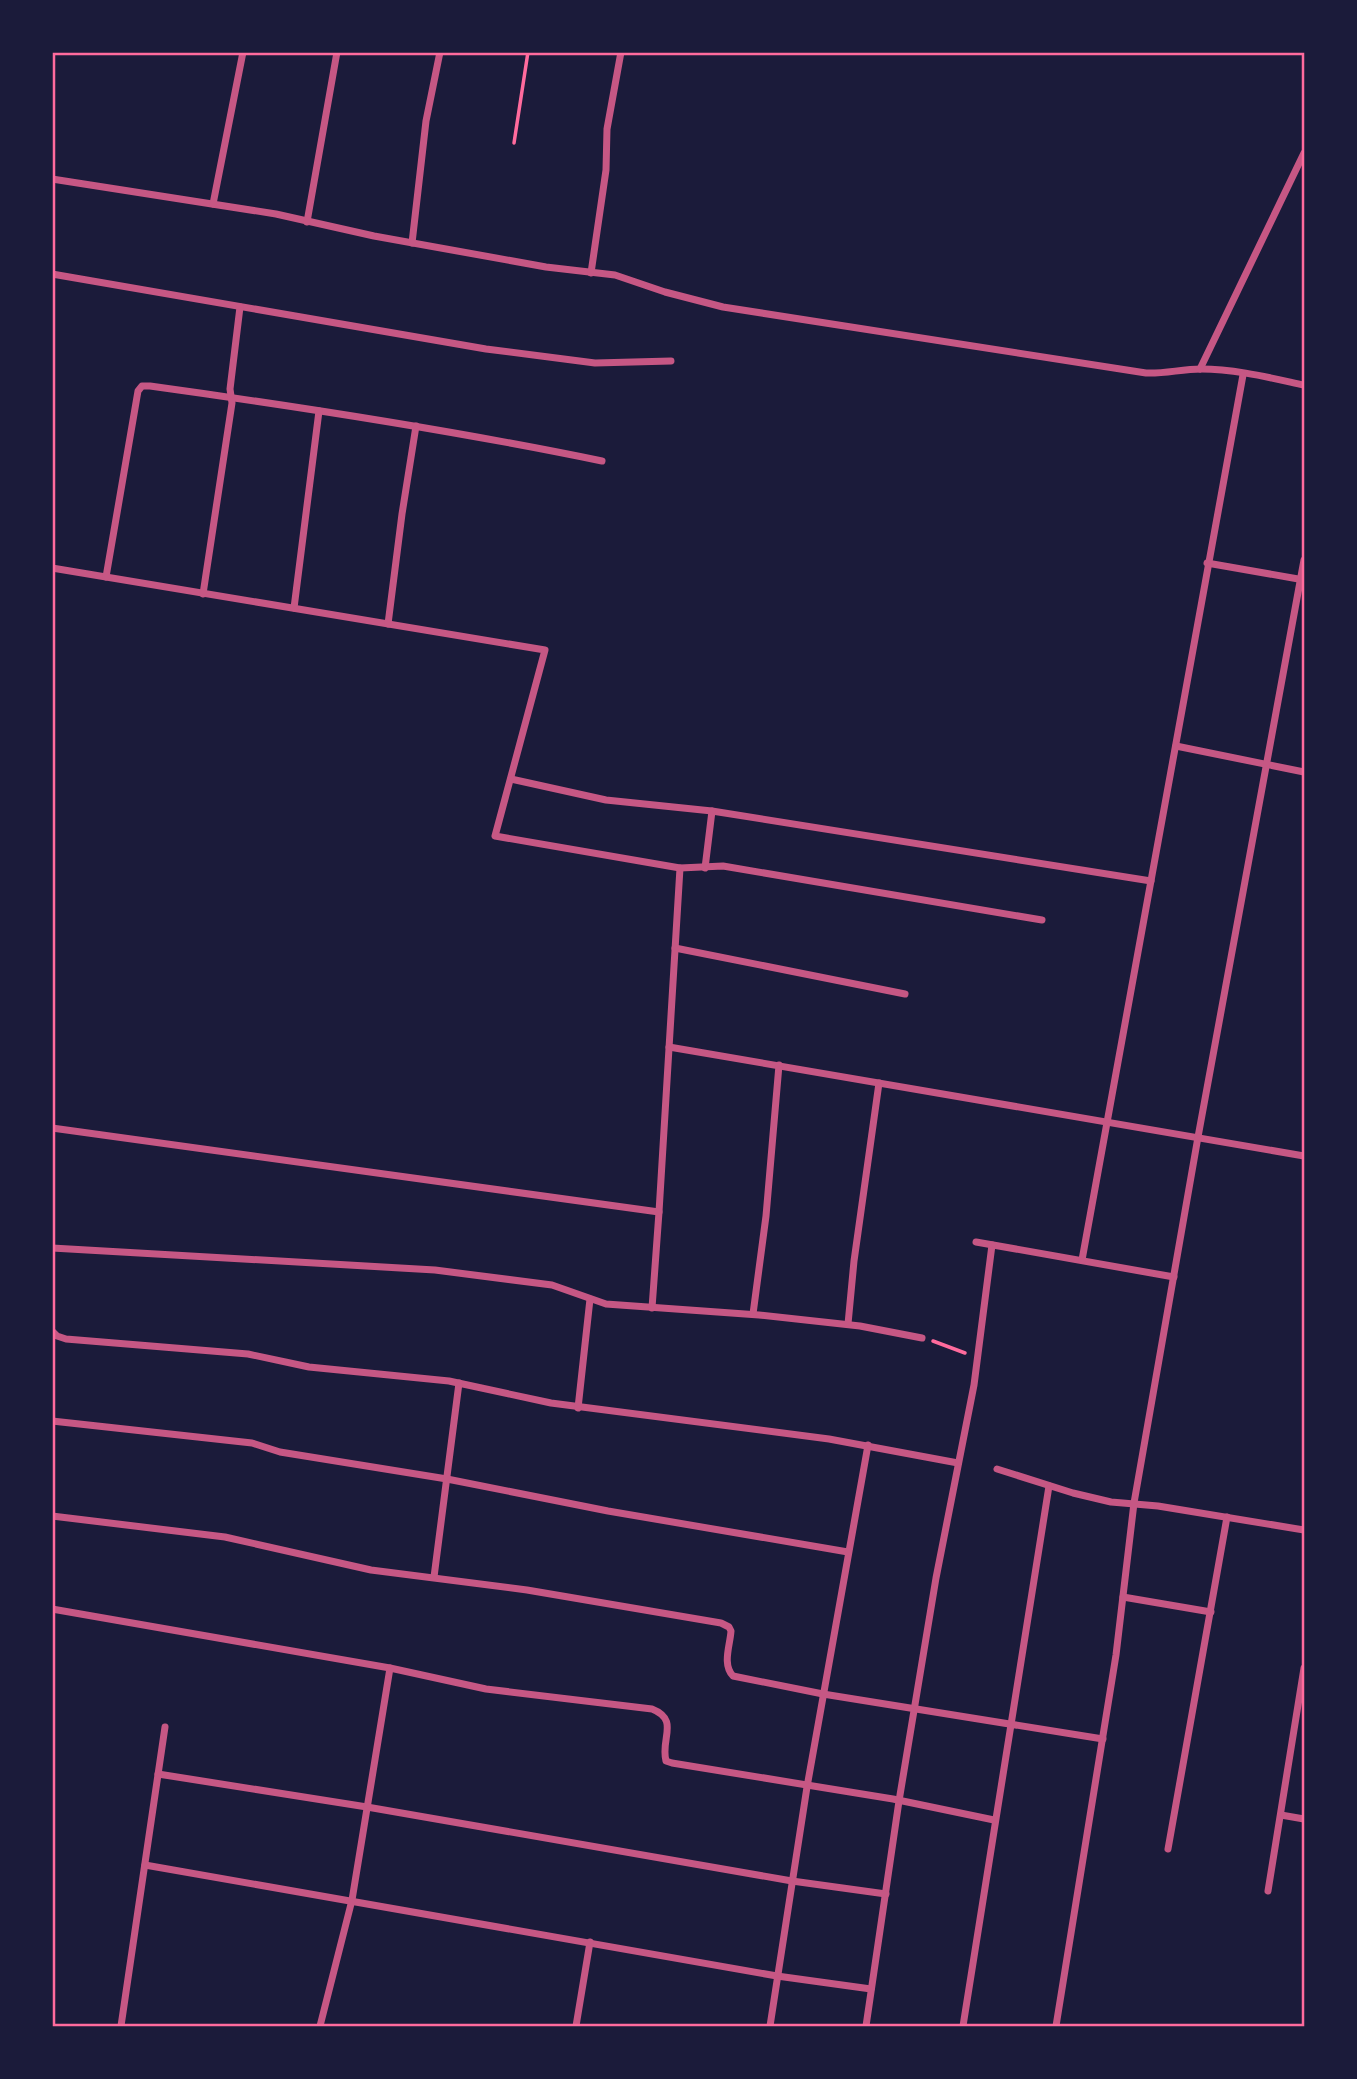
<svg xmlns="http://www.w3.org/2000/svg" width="1357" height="2079" viewBox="0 0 1357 2079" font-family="Jost,sans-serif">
  <rect width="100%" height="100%" fill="#1b1b3a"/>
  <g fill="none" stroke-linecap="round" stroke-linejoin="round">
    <g stroke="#ff6b9d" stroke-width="3.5">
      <polyline points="514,143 528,52"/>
      <polyline points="933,1341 965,1353"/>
    </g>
    <g stroke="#c65784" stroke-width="7">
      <path d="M52,179l224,35 98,22 172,31 69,8 50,17 58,15 423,66c18,1 36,-4 55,-4 34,0 70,9 103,16"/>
      <polyline points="213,204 243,52"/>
      <polyline points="307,222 337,52"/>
      <polyline points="412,243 426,121 440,52"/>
      <polyline points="591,273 606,170 607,129 621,52"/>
      <polyline points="52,274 486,349 595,363 671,361"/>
      <polyline points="1200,369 1304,153"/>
      <polyline points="1207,563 1304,580"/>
      <polyline points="52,568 545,650 495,836 680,868 659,1212 52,1128"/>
      <path d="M106,577l32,-186 4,-5h8c152,21 302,44 452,75"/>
      <polyline points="203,594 232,403 230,389 240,307"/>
      <polyline points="294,608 319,411"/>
      <polyline points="388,624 402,514 416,426"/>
      <polyline points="1176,746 1304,772"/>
      <polyline points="511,779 606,800 712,811 1151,881"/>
      <polyline points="680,868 723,866 1042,920"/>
      <polyline points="705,868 712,811"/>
      <polyline points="675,948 905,994"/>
      <polyline points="669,1047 1304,1156"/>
      <polyline points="976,1242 1174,1277"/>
      <polyline points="52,1248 435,1270 552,1285 606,1304 759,1315 860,1326 922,1338"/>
      <polyline points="1082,1260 1243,375"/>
      <polyline points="652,1308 659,1212"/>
      <polyline points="753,1314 766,1216 779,1065"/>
      <polyline points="848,1324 854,1261 879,1083"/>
      <polyline points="52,1331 57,1336 66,1339 248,1354 309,1367 449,1381 551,1403 829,1439 958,1463"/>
      <polyline points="578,1408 590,1299"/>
      <polyline points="52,1421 252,1443 280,1452 447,1479 608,1511 848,1552"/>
      <polyline points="997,1469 1073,1493 1111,1502 1158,1506 1304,1530"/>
      <path d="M52,1516l173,21 146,33 156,20 194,33 8,4 2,4c-1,15 -9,33 2,45l90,18 280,45"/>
      <polyline points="434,1577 459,1383"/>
      <polyline points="1123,1597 1211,1612"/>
      <path d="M52,1609l338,59 96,21 166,20c28,11 8,30 14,52l6,2 221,36 101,21"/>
      <polyline points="158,1774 367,1807 792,1881 886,1894"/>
      <polyline points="1281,1815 1304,1819"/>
      <polyline points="1168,1849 1227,1517"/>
      <polyline points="145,1865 777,1976 871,1989"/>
      <polyline points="1268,1891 1304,1668"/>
      <polyline points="121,2026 165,1727"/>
      <polyline points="320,2026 352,1900 390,1668"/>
      <polyline points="576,2026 590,1942"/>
      <polyline points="770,2026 807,1787 868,1445"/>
      <polyline points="866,2026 899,1801 936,1578 974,1385 992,1245"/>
      <polyline points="963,2026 1049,1486"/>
      <polyline points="1056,2026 1116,1655 1134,1503 1198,1137 1304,560"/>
    </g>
  </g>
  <rect width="1357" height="2079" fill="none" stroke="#1b1b3a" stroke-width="108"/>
  <rect x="54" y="54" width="1249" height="1971" fill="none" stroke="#ff6b9d" stroke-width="2.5"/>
</svg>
